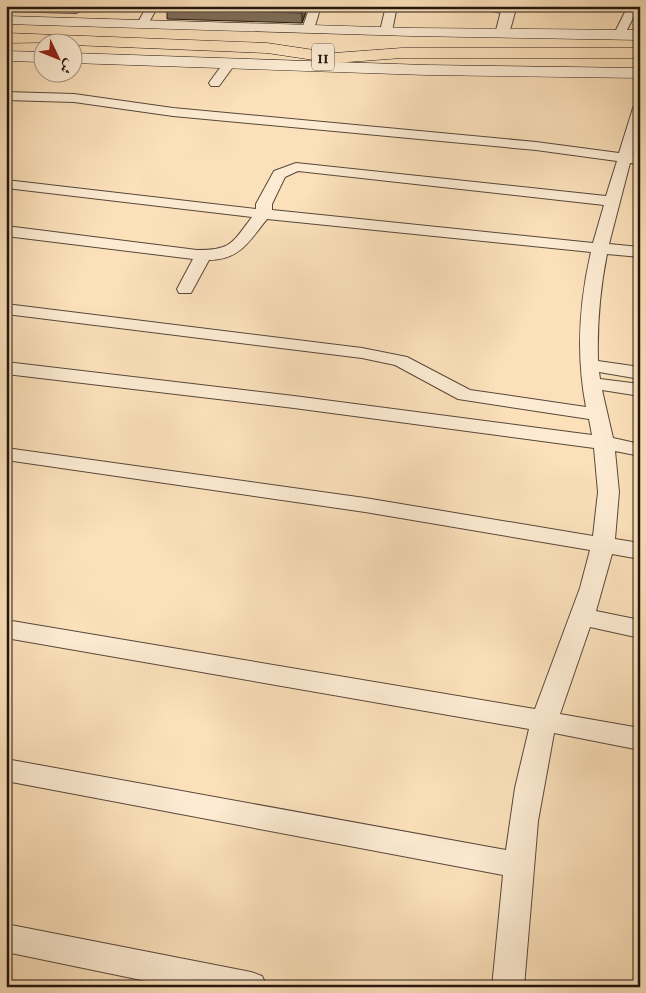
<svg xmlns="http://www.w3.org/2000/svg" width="646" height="993" viewBox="0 0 646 993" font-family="'IM FELL French Canon',Amiri,serif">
  <rect width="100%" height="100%" fill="#fbe0ba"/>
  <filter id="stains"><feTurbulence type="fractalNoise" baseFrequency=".004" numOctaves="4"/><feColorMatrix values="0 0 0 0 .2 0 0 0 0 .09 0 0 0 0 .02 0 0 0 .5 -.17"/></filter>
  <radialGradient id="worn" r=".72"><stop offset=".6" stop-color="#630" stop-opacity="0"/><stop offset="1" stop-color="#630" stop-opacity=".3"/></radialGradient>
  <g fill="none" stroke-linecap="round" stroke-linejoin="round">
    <g stroke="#58483a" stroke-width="2">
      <g id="minor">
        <polygon points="6,6 76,7 82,10 76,13 6,11"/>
        <polygon points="147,6 158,6 147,26 139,26 137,24"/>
        <polygon points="310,6 321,6 314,29 308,32 302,29"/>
        <polygon points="386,6 397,6 392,31 386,34 380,31"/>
        <polygon points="474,6 500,6 512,9 514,11 508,14 479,9"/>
        <polygon points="628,6 639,6 624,36 616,36 614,34"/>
        <polygon points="229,60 235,64 219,86 211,86 209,83 211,80 225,61"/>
        <path d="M6,92l68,2 99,14 363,34 83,11 14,-45 7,-4v27l-7,24 7,1v8l-10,-1 -21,81 31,3v10l-33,-3c-7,35 -10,71 -9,107l42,6v12l-41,-7 1,7 40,5v12l-38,-6 11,48 27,6v12l-25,-5 4,41 -4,47 25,4v16l-28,-5 -16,57 44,9v18l-50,-11 -30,87 80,14v22l-86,-17 -16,88 -14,166h-32l11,-112 -497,-94v-22l500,91 9,-62 14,-59 -523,-91v-18l529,89 45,-121 10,-38 -225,-38 -359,-52v-12l359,50 228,38 5,-44 -4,-44 -300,-40 -288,-34v-12l288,34 298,39 -3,-16 -131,-20 -63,-34 -33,-7 -356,-44v-10l356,44 45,9 63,33 116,17c-10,-52 -7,-103 5,-155l-324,-33c-17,21 -27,41 -58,41l-18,33h-12l-2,-4 16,-30 -187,-23v-10l191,24c35,0 35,-7 55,-33l-246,-29v-8l250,29v-5l18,-33 22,-8 310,33 11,-35 -81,-11 -363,-34 -99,-14 -68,-2zM298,171l306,34 -11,38 -321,-33v-6l13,-27z"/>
        <polygon points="6,924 251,972 262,976 267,987 175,987 6,952"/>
      </g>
    </g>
    <g stroke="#58483a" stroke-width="2">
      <polygon id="tertiary" points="505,6 519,6 515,12 509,34 507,37 497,37 495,34 501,11"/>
    </g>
    <g stroke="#22160f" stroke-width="1">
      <g id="secondary">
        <polygon points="6,16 411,28 640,30 640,40 411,36 6,24"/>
        <polygon points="6,51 42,52 42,62 6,61"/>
        <polygon points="72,53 426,65 640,68 640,78 426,75 72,63"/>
      </g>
    </g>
    <g stroke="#22160f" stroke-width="1">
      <polygon id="trunk" points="6,33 267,43 334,53 402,48 640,48 640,58 402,58 334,63 267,53 72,45 72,42 6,43"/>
    </g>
    <use href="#minor" fill="#fcebd2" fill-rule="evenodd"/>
    <use href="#tertiary" fill="#fcebd2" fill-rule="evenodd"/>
    <use href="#secondary" fill="#fcebd2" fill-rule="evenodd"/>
    <use href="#trunk" fill="#fbe0ba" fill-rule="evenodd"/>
  </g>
  <polygon fill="#7e6d59" stroke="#22160f" points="167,9 307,9 302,23 167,19"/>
  <polygon fill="#675949" stroke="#22160f" points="304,6 307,6 307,9 302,23 302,13"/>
  <polygon fill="#937f68" stroke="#22160f" points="168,6 304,6 302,13 167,9"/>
  <g text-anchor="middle" stroke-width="5" stroke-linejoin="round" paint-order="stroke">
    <rect fill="#fcebd2" stroke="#63564a" stroke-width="1" x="312" y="43.5" width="22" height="27" rx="4"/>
    <g font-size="16" font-weight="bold" fill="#22160f">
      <text x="323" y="63">11</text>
    </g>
  </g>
  <rect width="646" height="993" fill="none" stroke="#fbe0ba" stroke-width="25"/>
  <rect x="8" y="8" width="631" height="978" fill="none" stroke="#22160f" stroke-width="2.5"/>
  <rect x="12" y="12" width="621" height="968" fill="none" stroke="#22160f"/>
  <g transform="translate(58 58) rotate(133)"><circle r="24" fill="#fcebd2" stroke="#a59684"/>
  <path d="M0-4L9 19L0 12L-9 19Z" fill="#8f2418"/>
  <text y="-8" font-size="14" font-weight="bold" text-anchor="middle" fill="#22160f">ش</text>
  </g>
  <rect width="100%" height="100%" filter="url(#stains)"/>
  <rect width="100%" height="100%" fill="url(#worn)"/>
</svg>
